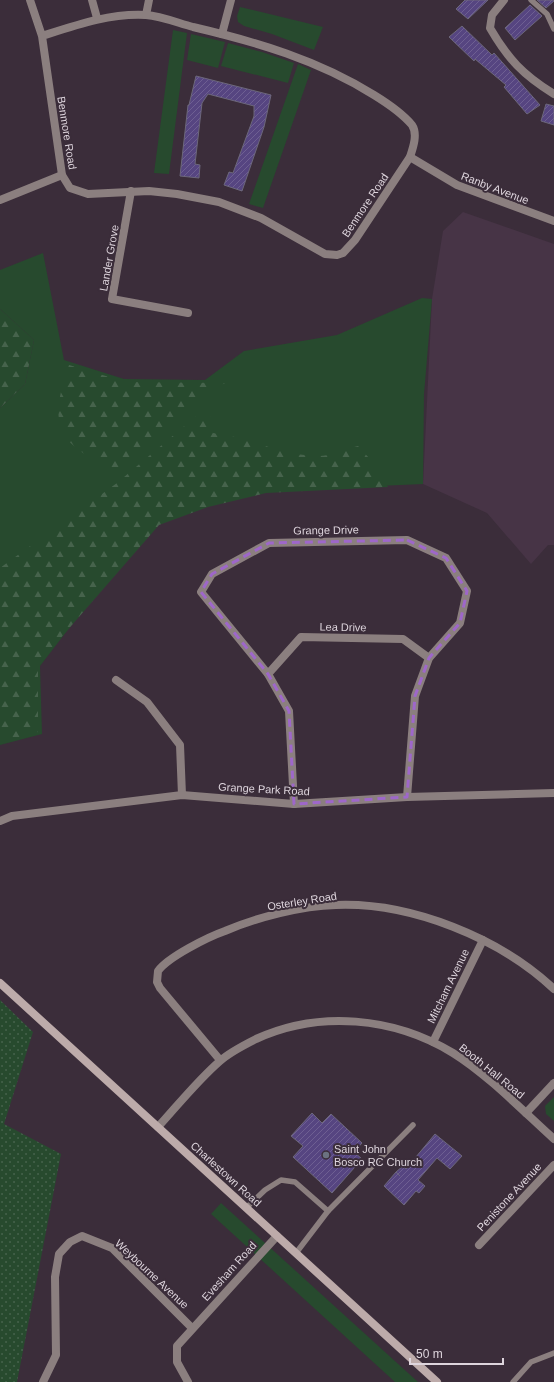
<svg xmlns="http://www.w3.org/2000/svg" width="554" height="1382" viewBox="0 0 554 1382" font-family="Helvetica,sans-serif">
  <defs>
    <pattern id="forest-firs" width="22" height="20" patternUnits="userSpaceOnUse"><rect width="22" height="20" fill="#274a2e"/><path d="M5 1l3.5 6h-7zM16 11l3.5 6h-7z" fill="#46634c"/></pattern>
    <pattern id="park-dots" width="8" height="8" patternUnits="userSpaceOnUse"><rect width="8" height="8" fill="#274a2e"/><path d="M2 2h.1M6 6h.1" fill="none" stroke="#46634c" stroke-width="1.8" stroke-linecap="round"/></pattern>
    <pattern id="building-hatch" width="6" height="6" patternUnits="userSpaceOnUse"><rect width="6" height="6" fill="#564581"/><path d="M-1 1l2-2M0 6l6-6M5 7l2-2" fill="none" stroke="#6e5f92"/></pattern>
  </defs>
  <rect width="100%" height="100%" fill="#3b2d3a"/>
  <polygon fill="#473446" points="463,212 554,244 554,545 548,545 531,564 487,513 423,484 432,299 443,231"/>
  <g fill="#274a2e">
    <polygon points="240,7 323,27 314,50 272,34 244,26 238,22 237,16"/>
    <polygon points="173,30 187,33 169,174 154,173"/>
    <polygon points="191,34 225,42 218,68 187,60"/>
    <polygon points="228,43 262,52 294,63 288,83 221,66"/>
    <polygon points="298,64 311,70 263,208 249,204"/>
    <polygon points="43,253 64,360 124,379 205,380 244,351 337,335 422,298 432,299 424,394 423,484 265,491 179,512 145,530 40,666 42,734 0,745 0,408 25,384 34,340 0,309 0,270"/>
    <polygon points="554,1097 554,1121 546,1114 545,1106"/>
    <polygon points="221,1203 418,1382 395,1382 211,1214"/>
  </g>
  <g fill="url(#forest-firs)">
    <polygon points="0,309 34,340 25,384 0,408"/>
    <path d="M69,365l57,17 99,1 -41,24 -41,44 -28,25c-10,-8 -44,-30 -49,-38 -15,-22 -4,-51 3,-73z"/>
    <path d="M211,410l-2,15 4,8c35,4 68,22 103,23 13,1 29,-7 42,-10l11,12 19,29 -122,6 -58,14 -49,18 -121,139v68l-38,10v-174l117,-85 84,-71z"/>
  </g>
  <polygon fill="url(#park-dots)" points="0,1000 33,1032 4,1124 61,1154 17,1382 0,1382"/>
  <g fill="url(#building-hatch)" stroke="#6c677b">
    <polygon points="465,0 488,0 468,19 456,9"/>
    <polygon points="537,0 554,0 554,1 546,8"/>
    <polygon points="530,5 542,16 515,40 505,28"/>
    <polygon points="462,26 492,55 494,53 540,105 527,114 504,87 506,85 475,59 474,61 449,37"/>
    <polygon points="196,76 271,95 264,127 242,191 224,185 229,172 233,173 254,116 254,106 208,94 202,103 195,164 200,165 199,178 180,176 188,105 189,105"/>
    <polygon points="546,104 554,106 554,125 541,121"/>
    <polygon points="312,1113 322,1123 331,1114 362,1143 354,1152 362,1159 332,1193 293,1157 303,1146 291,1136"/>
    <polygon points="435,1134 462,1156 450,1169 437,1158 418,1180 425,1186 419,1193 416,1191 404,1205 384,1186 396,1172 400,1176 396,1172 403,1166 406,1169"/>
  </g>
  <g fill="none" stroke-linecap="round" stroke-linejoin="round">
    <g stroke="#8b7f7f" stroke-width="5.5">
      <polyline points="531,0 547,14 554,29"/>
      <polyline points="246,1208 265,1190 281,1180 295,1182 328,1211"/>
      <polyline points="296,1253 328,1211 413,1125"/>
      <polyline points="513,1382 531,1362 554,1353"/>
    </g>
    <g stroke="#8b7f7f" stroke-width="8">
      <path d="M30,0l12,36 20,139 8,13 18,6 61,-3 28,3 42,8 42,16 64,36 12,1 6,-2 12,-13 55,-83c3,-9 8,-23 2,-32 -10,-12 -25,-22 -38,-30 -56,-35 -117,-53 -181,-68 -15,-4 -32,-11 -47,-12 -36,-2 -70,10 -104,21"/>
      <polyline points="92,0 97,18"/>
      <path d="M504,0l-12,15 -2,13c18,31 33,47 64,66"/>
      <polyline points="146,15 149,0"/>
      <polyline points="222,34 231,0"/>
      <polyline points="410,157 457,185 554,221"/>
      <polyline points="131,191 112,299 188,313"/>
      <polyline points="0,200 62,175"/>
      <polyline points="268,674 301,637 403,639 429,658"/>
      <polyline points="116,680 147,702 180,745 182,795"/>
      <polyline points="294,804 289,711 268,674 201,592 212,574 269,543 407,540 446,558 467,591 460,623 429,658 415,696 407,797"/>
      <polyline points="0,821 12,816 182,795 294,804 407,797 554,793"/>
      <polyline points="433,1042 483,940"/>
      <path d="M220,1060l-60,-72 -3,-6 1,-11c10,-14 50,-34 67,-40 33,-14 76,-25 111,-26 75,-3 164,33 218,84"/>
      <polyline points="526,1113 554,1083"/>
      <path d="M158,1127c20,-22 40,-47 62,-66 10,-9 24,-16 36,-22 63,-29 138,-22 197,14 34,21 71,59 101,86"/>
      <polyline points="479,1245 554,1165"/>
      <polyline points="43,1382 56,1355 55,1277 59,1254 70,1242 82,1236 112,1248 192,1328"/>
      <polyline points="188,1382 177,1362 177,1346 277,1236"/>
    </g>
    <polyline stroke="#bdabaa" stroke-width="8" points="0,983 437,1382"/>
  </g>
  <path fill="none" stroke="#9e67ca" stroke-width="3" stroke-dasharray="8 5" stroke-linejoin="round" d="M407,540l39,18 21,33 -7,32 -31,35 -14,38 -8,101 -113,7 -5,-93 -21,-37 -67,-82 11,-18 57,-31z"/>
  <circle fill="#6b7280" stroke="#3b2d3a" stroke-width="1.5" cx="326" cy="1155" r="4"/>
  <g text-anchor="middle" stroke-width="4" stroke-linejoin="round" paint-order="stroke">
    <g font-size="11" fill="#ded5dd" stroke="#3b2d3a">
      <text transform="translate(67 133) rotate(81)" y="4">Benmore Road</text>
      <text transform="translate(495 188) rotate(21)" y="4">Ranby Avenue</text>
      <text transform="translate(365 205) rotate(-56)" y="4">Benmore Road</text>
      <text transform="translate(109 258) rotate(-80)" y="4">Lander Grove</text>
      <text transform="translate(326 530) rotate(-1)" y="4">Grange Drive</text>
      <text transform="translate(343 627) rotate(1)" y="4">Lea Drive</text>
      <text transform="translate(264 789) rotate(3)" y="4">Grange Park Road</text>
      <text transform="translate(302 901) rotate(-9)" y="4">Osterley Road</text>
      <text transform="translate(448 986) rotate(-64)" y="4">Mitcham Avenue</text>
      <text transform="translate(492 1071) rotate(39)" y="4">Booth Hall Road</text>
      <text transform="translate(226 1174) rotate(42)" y="4">Charlestown Road</text>
      <text transform="translate(509 1197) rotate(-47)" y="4">Penistone Avenue</text>
      <text transform="translate(229 1271) rotate(-48)" y="4">Evesham Road</text>
      <text transform="translate(152 1274) rotate(43)" y="4">Weybourne Avenue</text>
    </g>
    <g font-size="11" fill="#ded5dd" stroke="#3b2d3a" text-anchor="start">
      <text x="334" y="1153">Saint John<tspan x="334" dy="13">Bosco RC Church</tspan></text>
    </g>
  </g>
  <path d="M410 1358v6h93v-6" fill="none" stroke="#ded5dd" stroke-width="2"/>
  <text x="416" y="1358" font-size="12" fill="#ded5dd" stroke="#3b2d3a" stroke-width="3" paint-order="stroke">50 m</text>
</svg>
